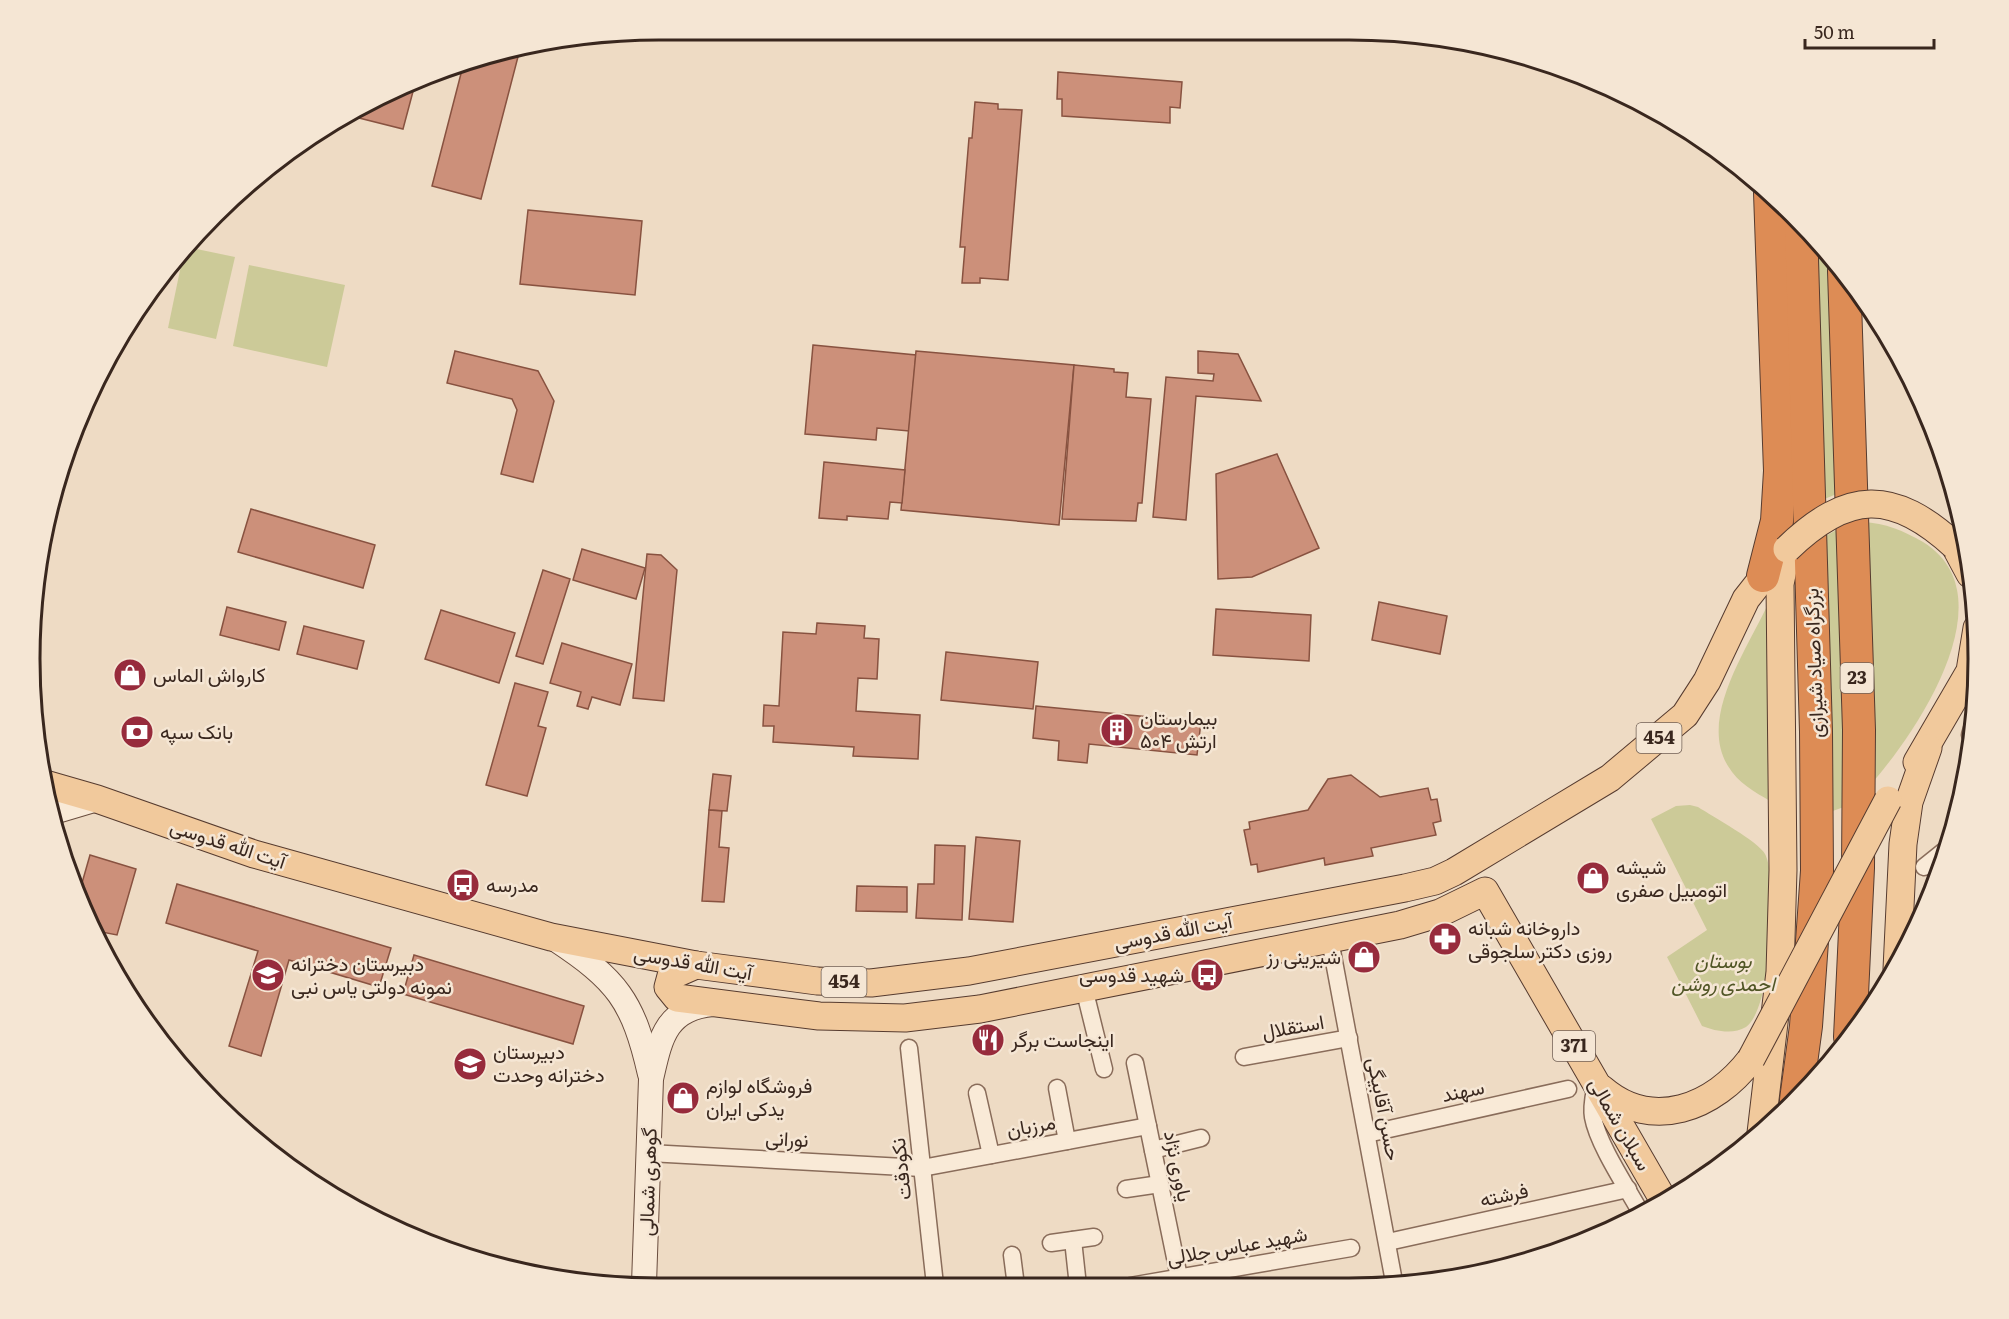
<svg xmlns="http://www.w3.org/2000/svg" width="2009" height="1319" viewBox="0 0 2009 1319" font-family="Literata,Vazirmatn,serif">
  <rect width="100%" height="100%" fill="#eedbc4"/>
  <g fill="#ccca98">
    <polygon points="1815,241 1829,255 1839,493 1822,500"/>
    <polygon points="187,247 235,257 216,339 168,328 184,251"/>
    <polygon points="249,265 345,285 327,367 233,346"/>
    <path d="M1863,522c22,1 41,9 60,20 86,53 -5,188 -51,241z"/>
    <polygon points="1838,529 1844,807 1827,813 1824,537"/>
    <path d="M1768,604l2,197c-15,-9 -32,-18 -42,-35 -30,-48 20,-118 40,-162z"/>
    <path d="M1690,805l8,2c14,9 61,35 67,47 14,27 7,155 -19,173 -13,8 -31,4 -44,-1l-35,-69 40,-27 -56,-111 25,-13z"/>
  </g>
  <g fill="#cc907a" stroke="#885240" stroke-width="1.5">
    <polygon points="520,49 481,199 432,186 464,62"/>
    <polygon points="1058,72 1182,82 1180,108 1170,107 1170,123 1062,116 1062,99 1057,99"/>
    <polygon points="415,84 403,129 351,116"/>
    <polygon points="975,102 998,104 998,109 1022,110 1008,280 980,278 980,283 962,283 965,247 960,247 969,138 972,138"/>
    <polygon points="528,210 642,221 635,295 520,284"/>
    <polygon points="813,345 916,355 909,431 877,428 876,440 805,434"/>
    <polygon points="455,351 538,371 554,401 533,482 501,474 517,410 512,399 447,383"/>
    <polygon points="916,351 1074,365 1059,525 901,510"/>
    <polygon points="1198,351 1238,354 1261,401 1196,396 1186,520 1153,517 1166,377 1213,381 1214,374 1198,373"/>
    <polygon points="1074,365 1114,369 1114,372 1128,373 1126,397 1151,399 1142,503 1138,503 1136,521 1062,519"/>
    <polygon points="1277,454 1319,548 1252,577 1218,579 1216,474"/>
    <polygon points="824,462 905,470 902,503 890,502 888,519 847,516 847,520 819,518"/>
    <polygon points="251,509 375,545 363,588 238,552"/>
    <polygon points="582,549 645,568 636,599 573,580"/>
    <polygon points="647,554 661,555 677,570 664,701 633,698"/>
    <polygon points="543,570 570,579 543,664 516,656"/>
    <polygon points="1379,602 1447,616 1440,654 1372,640"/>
    <polygon points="227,607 286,622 279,650 220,635"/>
    <polygon points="1216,609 1311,615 1309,661 1213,655"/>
    <polygon points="441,610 515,633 499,683 425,659"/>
    <polygon points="817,623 865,626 864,638 879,639 877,679 858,678 856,711 920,715 918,759 853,756 854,747 773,742 774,726 763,726 764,705 779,706 783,632 816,634"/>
    <polygon points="304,626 364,641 357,669 297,654"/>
    <polygon points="562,643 632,664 620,705 592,697 588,709 577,706 581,692 550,683"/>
    <polygon points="946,652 1038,662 1033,709 941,700"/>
    <polygon points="515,683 548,692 538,726 546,728 527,796 486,785"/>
    <polygon points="1036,706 1201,722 1197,755 1089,744 1087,763 1058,760 1059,741 1033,738"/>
    <polygon points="713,774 731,776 727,811 709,810"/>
    <polygon points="1351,775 1380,797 1428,788 1431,800 1437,799 1441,821 1433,823 1436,835 1371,848 1373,856 1325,865 1324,858 1258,872 1257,864 1251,865 1244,830 1250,829 1249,822 1308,810 1328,779"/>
    <polygon points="709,810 722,811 719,847 729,848 724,902 702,901"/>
    <polygon points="976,837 1020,841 1013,922 969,919"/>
    <polygon points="935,845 965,846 962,920 916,918 918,884 934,884"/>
    <polygon points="90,855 136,869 117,935 102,932 99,938 80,890"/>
    <polygon points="177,884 391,948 379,987 289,960 261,1056 229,1046 258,951 166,923"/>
    <polygon points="857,886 907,887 907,912 856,911"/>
    <polygon points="414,955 584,1006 573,1044 403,994"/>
  </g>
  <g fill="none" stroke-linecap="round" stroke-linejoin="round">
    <g stroke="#896c5a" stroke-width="19">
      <g id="street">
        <polyline points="1973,743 1970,735 1974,722"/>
        <polyline points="1924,867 1949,847"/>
        <polyline points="1330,940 1395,1287"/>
        <polyline points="1084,988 1104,1069"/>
        <polyline points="909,1048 935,1285"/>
        <polyline points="1244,1057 1349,1038"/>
        <polyline points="1135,1063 1179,1277"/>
        <path d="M1596,1084c-2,11 -5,22 -3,33 5,28 35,72 49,98"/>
        <polyline points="1057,1088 1067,1141"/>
        <polyline points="977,1093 991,1155"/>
        <polyline points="1367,1134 1568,1089"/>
        <polyline points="1153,1150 1201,1138"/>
        <polyline points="649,1153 922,1168 1148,1126"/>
        <polyline points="1126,1189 1160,1184"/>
        <polyline points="1073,1240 1078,1286"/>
        <polyline points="1388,1242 1628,1189"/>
        <polyline points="1051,1243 1094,1237"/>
        <polyline points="1012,1255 1016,1286"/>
        <polyline points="1130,1286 1351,1248"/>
      </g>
    </g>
    <g stroke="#6a4d3e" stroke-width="26">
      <g id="secondary">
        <polyline points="50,813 97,799"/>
        <path d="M555,939c62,41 78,61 95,135"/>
        <path d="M644,1284l7,-205c9,-39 14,-71 62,-75"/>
      </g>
    </g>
    <g stroke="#563b2f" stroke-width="29">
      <g id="primary">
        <polyline points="1955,546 1970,574"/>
        <polyline points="1917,762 1970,671 1977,628"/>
        <polyline points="45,784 97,799 254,854 551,937 696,965 817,981 871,983 969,971 1405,888 1435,881 1454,872 1610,778 1685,715 1707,681 1746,599 1776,561"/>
        <polyline points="696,965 671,976 668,987 677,998 819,1016 905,1018 980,1009 1400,925 1440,913 1485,891 1664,1201"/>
        <polyline points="1897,969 1903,844 1909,802 1928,748"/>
        <path d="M1602,1089c50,43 112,19 149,-30"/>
        <polyline points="1761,1133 1780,972 1783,870 1780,584 1787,550"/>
      </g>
    </g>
    <g stroke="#563b2f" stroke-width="34">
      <g id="highway">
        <polyline points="1844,271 1859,730 1858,868 1850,1037"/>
        <polyline points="1763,576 1777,521 1780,471 1770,193"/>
        <polyline points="1796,1100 1806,1026 1817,871 1816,732 1801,225"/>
      </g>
    </g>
    <use href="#street" stroke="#f9ead7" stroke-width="16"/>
    <use href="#secondary" stroke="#f9ead7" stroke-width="24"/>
    <use href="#primary" stroke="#f1c99c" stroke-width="27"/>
    <use href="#highway" stroke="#dd8c55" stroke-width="32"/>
    <g stroke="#563b2f" stroke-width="29" stroke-linecap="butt">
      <g id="primary-bridge">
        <path d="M1787,549c61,-59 106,-60 168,-3"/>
        <polyline points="1751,1059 1888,800"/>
      </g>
    </g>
    <use href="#primary-bridge" stroke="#f1c99c" stroke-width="27"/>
  </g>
  <defs>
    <g id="shop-disc" transform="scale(1.725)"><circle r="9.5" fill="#972b3c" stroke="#f5e6d4"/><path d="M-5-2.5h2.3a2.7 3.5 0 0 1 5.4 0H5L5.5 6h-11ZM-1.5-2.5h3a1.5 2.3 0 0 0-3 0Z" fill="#fff"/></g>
    <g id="building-disc" transform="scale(1.725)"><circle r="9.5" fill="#972b3c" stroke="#f5e6d4"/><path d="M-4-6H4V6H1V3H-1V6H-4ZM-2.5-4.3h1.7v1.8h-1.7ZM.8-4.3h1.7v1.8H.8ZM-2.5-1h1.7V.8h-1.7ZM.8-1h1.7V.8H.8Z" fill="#fff"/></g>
    <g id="bank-disc" transform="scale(1.725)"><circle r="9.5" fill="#972b3c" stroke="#f5e6d4"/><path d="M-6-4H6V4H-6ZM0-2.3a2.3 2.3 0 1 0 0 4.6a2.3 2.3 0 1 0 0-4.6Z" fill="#fff"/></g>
    <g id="bus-disc" transform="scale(1.725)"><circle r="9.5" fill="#972b3c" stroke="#f5e6d4"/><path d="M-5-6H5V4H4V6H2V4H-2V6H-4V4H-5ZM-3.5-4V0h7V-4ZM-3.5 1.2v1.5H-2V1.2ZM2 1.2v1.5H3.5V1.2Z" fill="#fff"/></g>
    <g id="pharmacy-disc" transform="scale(1.725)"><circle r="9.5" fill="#972b3c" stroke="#f5e6d4"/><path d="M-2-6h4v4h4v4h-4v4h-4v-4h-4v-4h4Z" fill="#fff"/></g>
    <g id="school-disc" transform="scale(1.725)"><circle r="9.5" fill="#972b3c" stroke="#f5e6d4"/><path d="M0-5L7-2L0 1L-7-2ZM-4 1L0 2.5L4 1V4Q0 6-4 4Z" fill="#fff"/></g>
    <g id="restaurant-disc" transform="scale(1.725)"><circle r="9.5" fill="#972b3c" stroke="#f5e6d4"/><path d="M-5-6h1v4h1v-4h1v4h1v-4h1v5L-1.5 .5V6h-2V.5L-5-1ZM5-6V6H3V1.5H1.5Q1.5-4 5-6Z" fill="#fff"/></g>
  </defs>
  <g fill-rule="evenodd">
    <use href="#shop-disc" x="130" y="675"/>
    <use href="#building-disc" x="1117" y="730"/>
    <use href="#bank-disc" x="137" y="732"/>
    <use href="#shop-disc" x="1593" y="878"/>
    <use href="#bus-disc" x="463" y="885"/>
    <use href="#pharmacy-disc" x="1445" y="939"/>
    <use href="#shop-disc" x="1364" y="957"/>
    <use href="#school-disc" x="268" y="975"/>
    <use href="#bus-disc" x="1207" y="975"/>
    <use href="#restaurant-disc" x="988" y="1040"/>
    <use href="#school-disc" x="470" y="1064"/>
    <use href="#shop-disc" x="683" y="1098"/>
  </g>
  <g text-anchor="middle" stroke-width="5" stroke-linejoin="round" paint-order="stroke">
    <g fill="#f5e6d4" stroke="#716055" stroke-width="1.5">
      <rect x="1840.5" y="663" width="33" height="30" rx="4.5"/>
      <rect x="1636.5" y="723" width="45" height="30" rx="4.5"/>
      <rect x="821.5" y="967" width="45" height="30" rx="4.5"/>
      <rect x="1553" y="1031" width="42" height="30" rx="4.5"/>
    </g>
    <g font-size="18" font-weight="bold" fill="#39271e">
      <text x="1857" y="684">23</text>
      <text x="1659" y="744">454</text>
      <text x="844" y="988">454</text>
      <text x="1574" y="1052">371</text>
    </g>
    <g font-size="20" fill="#39271e" stroke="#f5e6d4">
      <text transform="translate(1814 663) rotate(-92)" y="7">بزرگراه صیاد شیرازی</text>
      <text transform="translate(228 844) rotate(18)" y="7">آیت الله قدوسی</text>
      <text transform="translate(1173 932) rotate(-11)" y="7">آیت الله قدوسی</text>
      <text transform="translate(693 963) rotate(10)" y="7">آیت الله قدوسی</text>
      <text transform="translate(1293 1027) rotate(-10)" y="7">استقلال</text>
      <text transform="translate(1463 1091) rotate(-12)" y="7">سهند</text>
      <text transform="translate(1384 1109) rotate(79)" y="7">حسن آقابیگی</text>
      <text transform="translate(1620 1124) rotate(60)" y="7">سبلان شمالی</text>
      <text transform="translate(1031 1126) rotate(-10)" y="7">مرزبان</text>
      <text transform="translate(787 1139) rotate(3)" y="7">نورانی</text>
      <text transform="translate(1178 1166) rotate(78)" y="7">یاوری نژاد</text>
      <text transform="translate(901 1169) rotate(-96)" y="7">نکودقت</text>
      <text transform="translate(648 1182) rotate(-88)" y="7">گوهری شمالی</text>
      <text transform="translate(1504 1195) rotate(-12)" y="7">فرشته</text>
      <text transform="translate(1237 1246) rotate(-10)" y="7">شهید عباس جلالی</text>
    </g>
    <g font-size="20" fill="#39271e" stroke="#f5e6d4" text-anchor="start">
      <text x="153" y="682">کارواش الماس</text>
      <text x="1140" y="725">بیمارستان<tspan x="1140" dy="23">۵۰۴ ارتش</tspan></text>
      <text x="160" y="739">بانک سپه</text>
      <text x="1616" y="874">شیشه<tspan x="1616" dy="23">اتومبیل صفری</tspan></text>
      <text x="486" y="892">مدرسه</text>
      <text x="1468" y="935">داروخانه شبانه<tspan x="1468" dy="23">روزی دکتر سلجوقی</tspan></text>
      <text x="1341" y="964" text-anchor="end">شیرینی رز</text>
      <text x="291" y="971">دبیرستان دخترانه<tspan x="291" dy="23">نمونه دولتی یاس نبی</tspan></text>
      <text x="1184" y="982" text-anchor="end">شهید قدوسی</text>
      <text x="1011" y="1047">اینجاست برگر</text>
      <text x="493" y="1059">دبیرستان<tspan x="493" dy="23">دخترانه وحدت</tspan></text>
      <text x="706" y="1093">فروشگاه لوازم<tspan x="706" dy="23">یدکی ایران</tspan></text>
    </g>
    <g font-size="20" font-style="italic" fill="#505525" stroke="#f5e6d4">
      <text x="1723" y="968">بوستان<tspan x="1723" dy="23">احمدی روشن</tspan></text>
    </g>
  </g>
  <path d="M0 0H2009V1319H0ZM659 40H1349A619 619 0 0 1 1968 659V659A619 619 0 0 1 1349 1278H659A619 619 0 0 1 40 659V659A619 619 0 0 1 659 40Z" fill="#f5e6d4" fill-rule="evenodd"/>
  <path fill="none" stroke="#39271e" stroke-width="3" d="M659 40H1349A619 619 0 0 1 1968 659V659A619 619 0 0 1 1349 1278H659A619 619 0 0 1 40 659V659A619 619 0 0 1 659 40Z"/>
  <path d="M1805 39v9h129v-9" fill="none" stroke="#39271e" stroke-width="3"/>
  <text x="1814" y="39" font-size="18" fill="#39271e" stroke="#f5e6d4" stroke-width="4.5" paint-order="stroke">50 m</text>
</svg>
